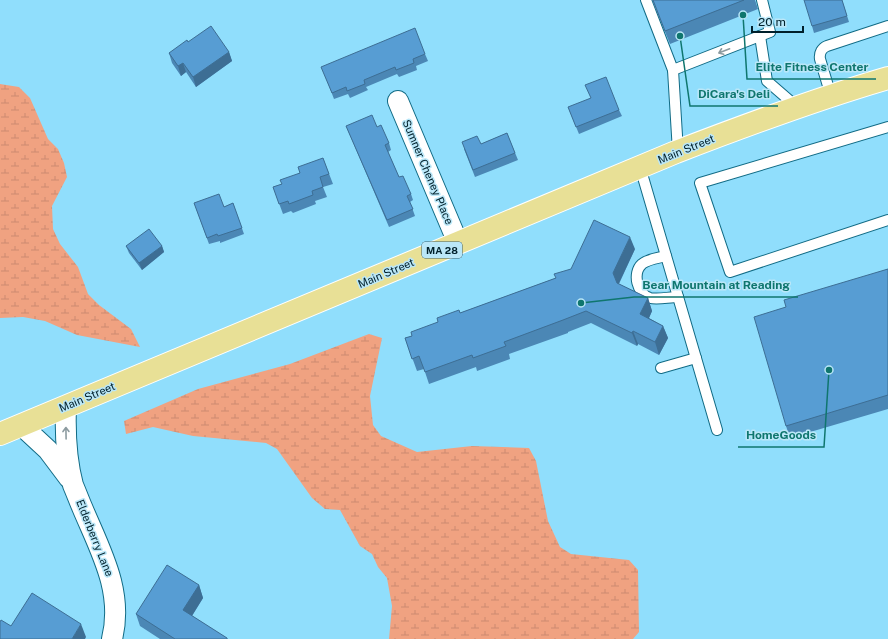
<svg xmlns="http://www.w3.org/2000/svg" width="888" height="639" viewBox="0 0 888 639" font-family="'Public Sans',sans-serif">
  <defs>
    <pattern id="wetland-marsh" width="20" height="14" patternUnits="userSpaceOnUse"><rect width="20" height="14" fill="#f0a281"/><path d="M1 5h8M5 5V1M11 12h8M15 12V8" fill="none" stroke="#cc8b70"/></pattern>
  </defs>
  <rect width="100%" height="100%" fill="#90defc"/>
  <g fill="url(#wetland-marsh)">
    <polygon points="0,84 19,87 30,98 48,139 58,149 64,163 67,177 52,206 53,229 60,244 78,267 88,294 99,305 131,329 140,347 77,335 45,321 23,317 0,318"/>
    <polygon points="369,334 382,338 370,396 373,425 381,436 417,452 472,446 529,448 536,461 548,521 560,547 571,554 629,560 638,570 639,632 633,639 389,639 392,606 387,578 378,567 372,554 360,546 340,510 325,509 312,498 277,449 266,443 193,436 153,427 126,434 124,421 198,389 290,364"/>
  </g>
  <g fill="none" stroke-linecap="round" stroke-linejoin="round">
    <g stroke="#116b85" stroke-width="12">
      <g id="lane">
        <polyline points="646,0 673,70"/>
        <polyline points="760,36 767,81 797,107"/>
        <path d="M831,96l-11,-37c-1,-6 2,-11 7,-13l61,-20"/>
        <polyline points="888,127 700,183 730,272 888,220"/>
        <polyline points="678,152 673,70 770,32 762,0"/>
        <polyline points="640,167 717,430"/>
        <path d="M666,256c-7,2 -18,3 -24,8 -10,9 -5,30 8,34 8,2 19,-1 28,-1"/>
        <polyline points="661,368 696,358"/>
      </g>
    </g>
    <g stroke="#116b85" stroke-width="22">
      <g id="street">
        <polyline points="398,101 458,243"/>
        <path d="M66,406c-1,26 0,53 7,79 3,7 6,15 9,22 18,43 42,84 30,132"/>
        <polyline points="21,425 48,450 69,478"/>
      </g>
    </g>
    <g stroke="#fff" stroke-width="24">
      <path id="primary" d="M0,434l676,-282c70,-27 140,-53 212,-74"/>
    </g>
    <use href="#lane" stroke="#fff" stroke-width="10"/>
    <use href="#street" stroke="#fff" stroke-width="20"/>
    <use href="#primary" stroke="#e8e096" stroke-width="22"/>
  </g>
  <g fill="#4b87b5">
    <polygon points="652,0 755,0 758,9 670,44"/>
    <polygon points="842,0 849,22 814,33 812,26"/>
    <polygon points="188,42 229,52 232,61 196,87 186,72 181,76 172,63 169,53"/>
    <polygon points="425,54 428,61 416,66 417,70 399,77 397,74 366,87 368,90 350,98 348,94 334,99 324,73"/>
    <polygon points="568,107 619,110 622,116 579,134"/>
    <polygon points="346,126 377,127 389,143 391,150 388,152 399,177 411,194 413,200 410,202 415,216 389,227"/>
    <polygon points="507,133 518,160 475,177 464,149 481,144"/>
    <polygon points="323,158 333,184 323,187 327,197 315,201 316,204 293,213 291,211 283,214 273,187 282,184"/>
    <polygon points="194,203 224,207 233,203 244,234 220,243 220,241 209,244"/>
    <polygon points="126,246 162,246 164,252 142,270 129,253"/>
    <polygon points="635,249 619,284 648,298 652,311 649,318 663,326 668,338 659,355 638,344 637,346 591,323 568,332 568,333 509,354 510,359 477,371 476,367 429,384 424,369 417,371 405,338 412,336 438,322 460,313"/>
    <polygon points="888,269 888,409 790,438 786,426 786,307"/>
    <polygon points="199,585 203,598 192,616 228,639 160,639 140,626 136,614"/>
  </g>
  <g fill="#3d6e94">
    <polygon points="229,52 232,61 196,87 193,77"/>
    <polygon points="183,63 186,72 181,76 178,66"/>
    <polygon points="630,237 635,249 618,285 613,273"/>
    <polygon points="162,246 164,252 142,270 139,263"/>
    <polygon points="648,298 652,311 645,327 640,314"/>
    <polygon points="663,326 668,338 659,355 655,342"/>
    <polygon points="633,331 638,344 637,346 632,333"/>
    <polygon points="199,585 203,598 188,622 183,610"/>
    <polygon points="81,624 86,637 85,639 72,639"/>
  </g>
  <g fill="#579dd3" stroke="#3d6e94">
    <polygon points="653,0 744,0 665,31"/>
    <polygon points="804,0 842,0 847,16 812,26"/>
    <polygon points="211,26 229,52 193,77 183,63 178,66 169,53 187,40 188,42"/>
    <polygon points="415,28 425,54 413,59 414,63 396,70 395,67 364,80 365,84 347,91 346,87 332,93 321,67"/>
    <polygon points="606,77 619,110 576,127 568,107 591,98 585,85"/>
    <polygon points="372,115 377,127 381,125 389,143 385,145 399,177 403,176 411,194 407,196 413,209 387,220 346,126"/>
    <polygon points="507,133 515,153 473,170 462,142 477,136 481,144"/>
    <polygon points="323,158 329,174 320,177 323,187 312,191 313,195 289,204 288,201 279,204 273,187 282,184 280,180 300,173 298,167"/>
    <polygon points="219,194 224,207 233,203 242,228 218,236 217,234 207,238 194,203"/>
    <polygon points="594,220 630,237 613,273 617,283 648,298 640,314 663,326 655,342 633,331 632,333 586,311 563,320 504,342 506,346 473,358 472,355 425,372 419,356 412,359 405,338 412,336 411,332 438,322 437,318 459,310 460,313 556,278 554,274 571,269"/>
    <polygon points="149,229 162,246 139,263 126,246"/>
    <polygon points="888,269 888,395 786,426 754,317 786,307 784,300"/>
    <polygon points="167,565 199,585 183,610 227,638 227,639 175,639 136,614"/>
    <polygon points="32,593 81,624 72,639 0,639 0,622 1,620 11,626"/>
  </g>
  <defs><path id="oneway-shaft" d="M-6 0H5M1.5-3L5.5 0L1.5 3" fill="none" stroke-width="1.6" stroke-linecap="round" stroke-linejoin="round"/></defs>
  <g stroke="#8c9ba0">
    <use href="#oneway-shaft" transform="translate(724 51) rotate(159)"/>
    <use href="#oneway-shaft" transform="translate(66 433) rotate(-91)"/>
  </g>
  <g text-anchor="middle" stroke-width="3" stroke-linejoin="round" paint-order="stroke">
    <rect fill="#bae7f8" stroke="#385c68" stroke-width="1" x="422" y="242" width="40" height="16" rx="3"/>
    <g font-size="10" font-weight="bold" fill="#00202b">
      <text x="442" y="254">MA 28</text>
    </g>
    <g font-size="11" fill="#00202b" stroke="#bae7f8">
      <text transform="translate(686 149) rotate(-22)" y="4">Main Street</text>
      <text transform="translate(428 172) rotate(67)" y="4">Sumner Cheney Place</text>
      <text transform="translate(386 273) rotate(-23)" y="4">Main Street</text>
      <text transform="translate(87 397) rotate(-23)" y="4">Main Street</text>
      <text transform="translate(95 538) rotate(68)" y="4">Elderberry Lane</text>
    </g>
  </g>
  <path fill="none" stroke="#0f766e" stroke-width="1.5" d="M743 15L747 79H876M680 36L690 106H778M581 303L634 297H798M829 370L824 447H738"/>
  <g fill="#0f766e" stroke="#bae7f8" stroke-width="1.5">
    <circle cx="743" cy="15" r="4"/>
    <circle cx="680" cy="36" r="4"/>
    <circle cx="581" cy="303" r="4"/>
    <circle cx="829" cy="370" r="4"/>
  </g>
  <g font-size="12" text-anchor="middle" font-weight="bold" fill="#0f766e" stroke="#bae7f8" stroke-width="3" stroke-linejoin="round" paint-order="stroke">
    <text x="812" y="71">Elite Fitness Center</text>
    <text x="734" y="98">DiCara's Deli</text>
    <text x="716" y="289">Bear Mountain at Reading</text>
    <text x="781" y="439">HomeGoods</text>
  </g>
  <path d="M752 26v6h51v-6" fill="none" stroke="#00202b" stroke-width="2"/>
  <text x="758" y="26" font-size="12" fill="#00202b" stroke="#bae7f8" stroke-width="3" paint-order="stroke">20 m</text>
</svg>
